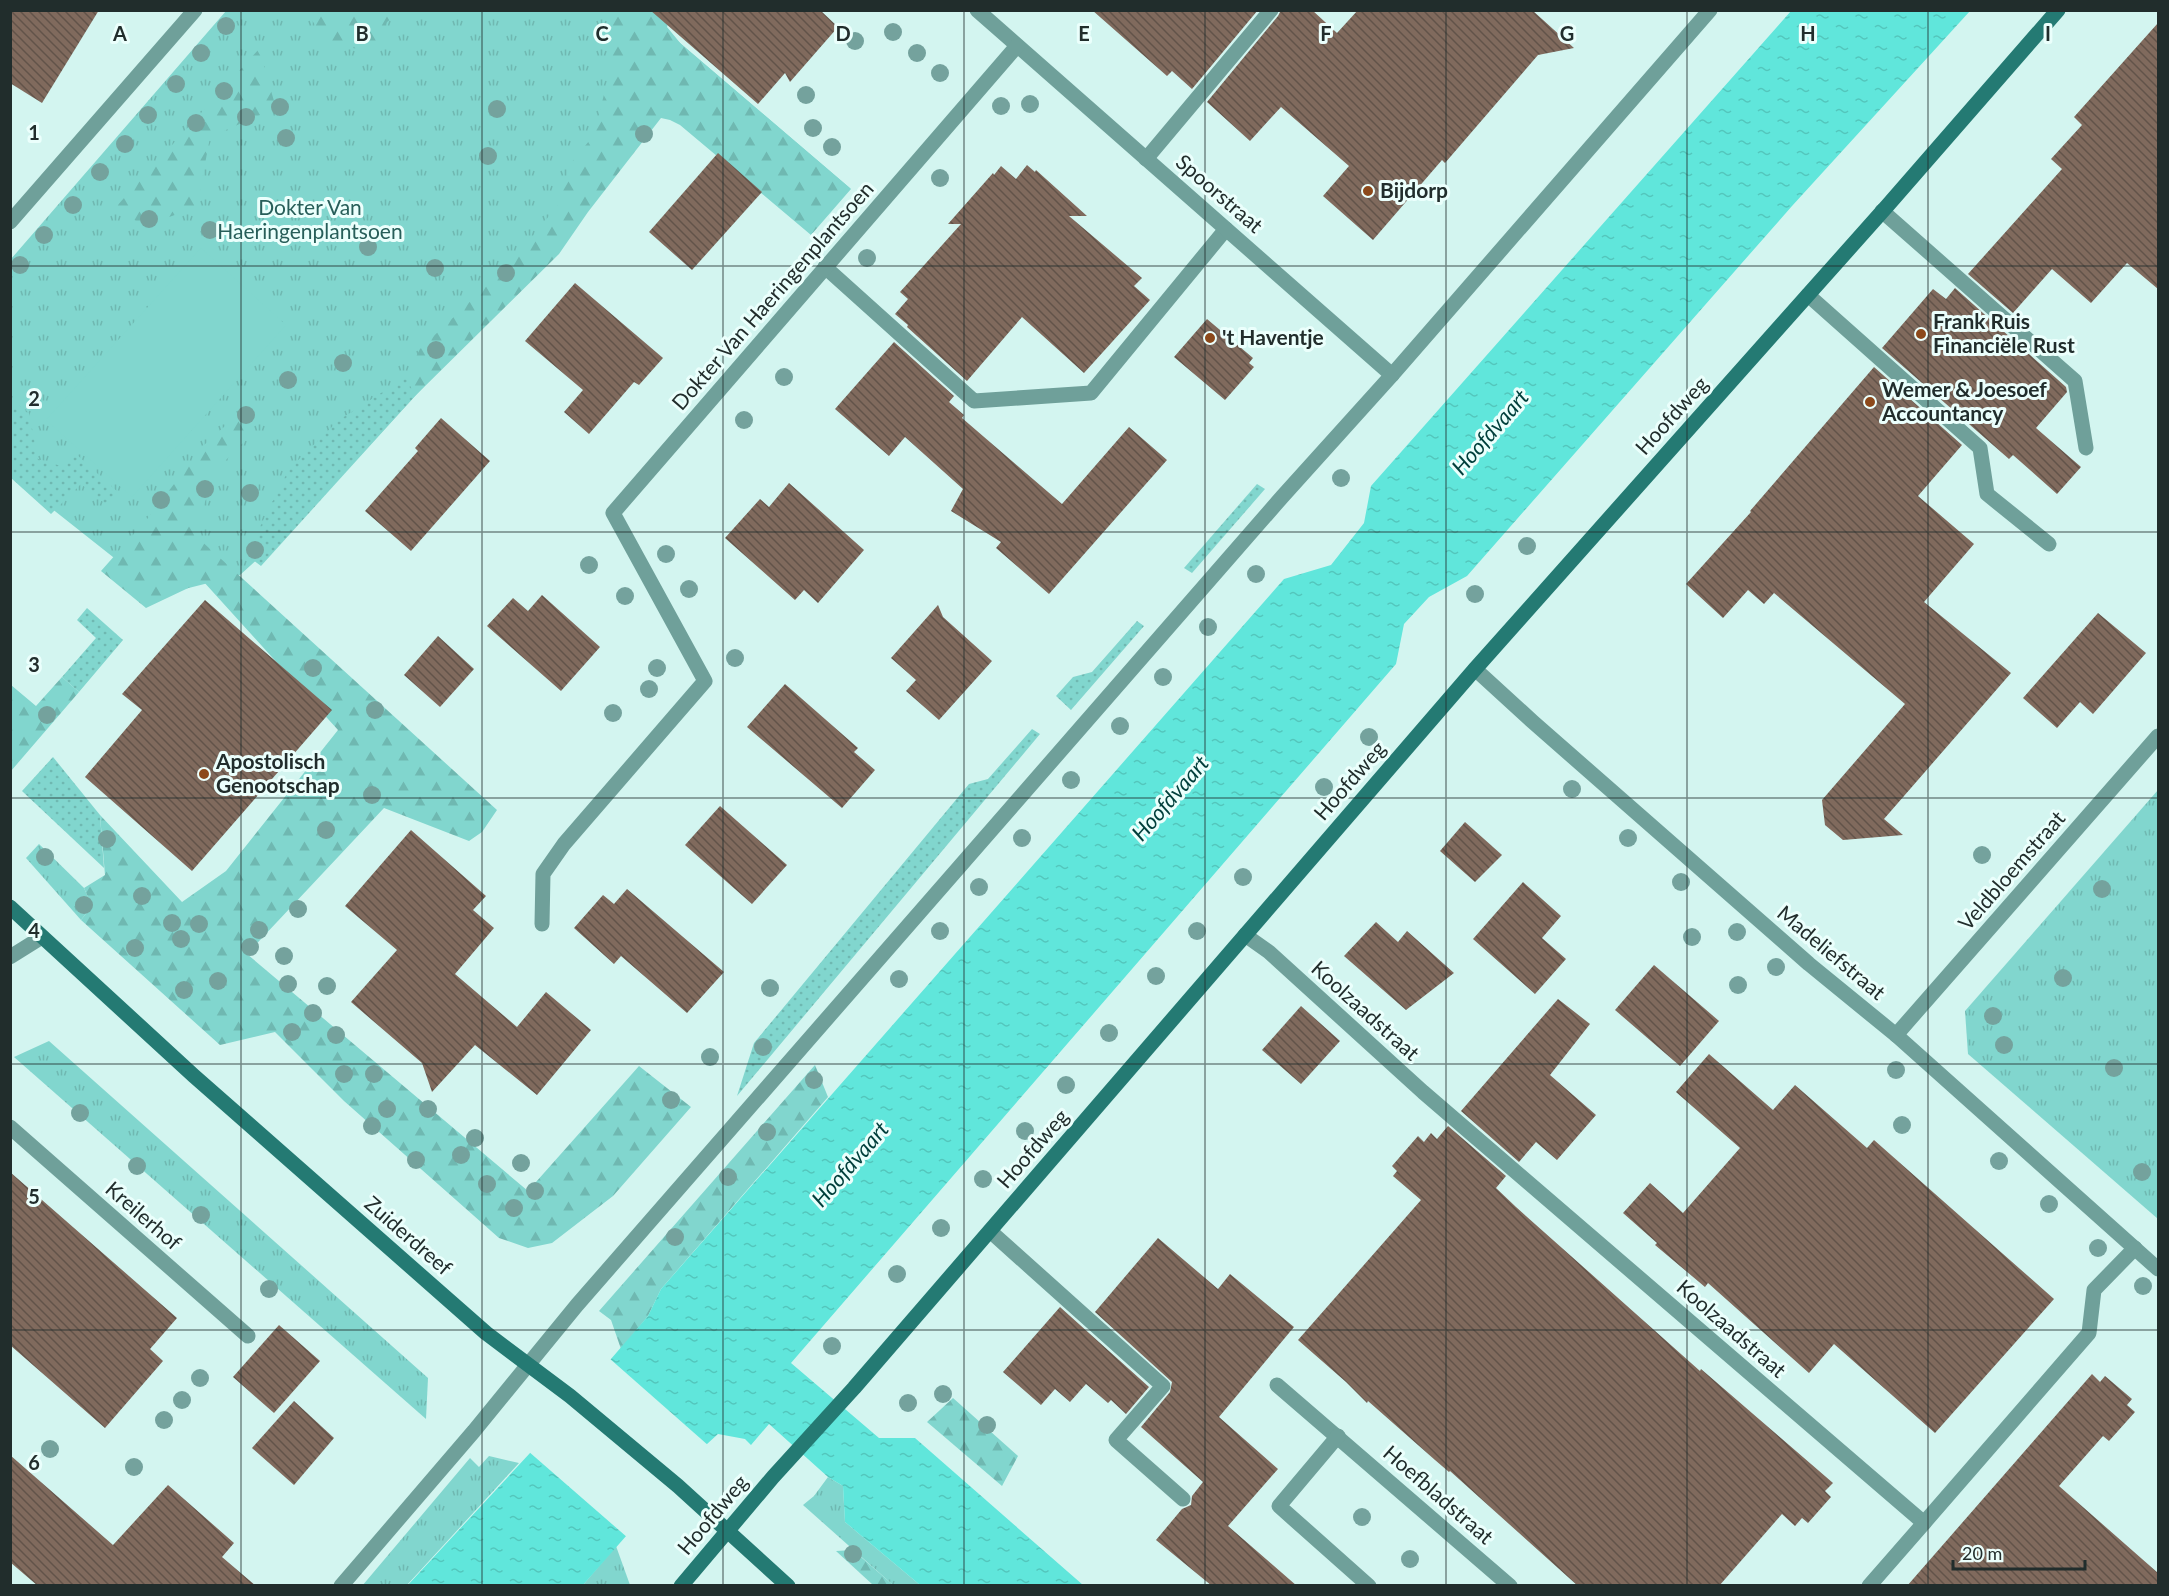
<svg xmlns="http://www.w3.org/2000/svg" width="2169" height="1596" viewBox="0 0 2169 1596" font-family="Lato,sans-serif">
  <defs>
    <pattern id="grass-tufts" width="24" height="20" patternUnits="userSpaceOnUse" patternTransform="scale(1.5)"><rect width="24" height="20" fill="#81d6ce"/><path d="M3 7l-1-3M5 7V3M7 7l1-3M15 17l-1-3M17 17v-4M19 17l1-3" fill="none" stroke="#6fb8b1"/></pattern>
    <pattern id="forest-firs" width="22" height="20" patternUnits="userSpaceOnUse" patternTransform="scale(1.5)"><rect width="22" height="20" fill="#81d6ce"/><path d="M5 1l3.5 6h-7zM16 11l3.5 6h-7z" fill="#6fb8b1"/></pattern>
    <pattern id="garden-dots" width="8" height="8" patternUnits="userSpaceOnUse" patternTransform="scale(1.5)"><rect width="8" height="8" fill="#81d6ce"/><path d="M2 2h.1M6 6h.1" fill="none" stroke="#6fb8b1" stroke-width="1.8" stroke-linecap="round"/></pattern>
    <pattern id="water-ripples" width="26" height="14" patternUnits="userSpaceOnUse" patternTransform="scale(1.5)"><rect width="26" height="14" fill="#60e6db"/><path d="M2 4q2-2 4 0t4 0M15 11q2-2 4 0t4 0" fill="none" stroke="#53c6bc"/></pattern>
    <pattern id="building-back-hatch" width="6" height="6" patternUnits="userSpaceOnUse" patternTransform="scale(1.5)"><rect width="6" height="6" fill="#806a5d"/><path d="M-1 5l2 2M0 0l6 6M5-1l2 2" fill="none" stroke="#625349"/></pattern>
  </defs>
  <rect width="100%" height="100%" fill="#d3f5f0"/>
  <g fill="url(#grass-tufts)">
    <polygon points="226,11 652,11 652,19 851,189 664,108 529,272 302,519 240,575 161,595 51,508 11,472 11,259"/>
    <polygon points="2158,790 2158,1219 1968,1054 1965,1011"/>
    <polygon points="39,844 84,888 92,906 81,920 26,858"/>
    <polygon points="49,1041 428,1378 426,1419 14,1057"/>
    <polygon points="489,1456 519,1463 407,1585 362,1586 470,1458 479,1467"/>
    <polygon points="828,1477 843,1486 845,1522 920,1585 893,1585 803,1505 814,1496"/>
    <polygon points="616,1546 630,1585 583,1585"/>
  </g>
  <g fill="url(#forest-firs)">
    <polygon points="313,11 313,10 401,11 387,22 373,52 328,43 311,19"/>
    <polygon points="623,11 672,11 667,27 681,44 851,189 811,235 680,125 670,120 661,118 588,212 559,254 415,396 406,377 420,349 513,261 557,206 571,163 594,135 608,78 608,27"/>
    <polygon points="259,49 276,108 210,137 197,207 144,226 115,208"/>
    <polygon points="245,408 251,435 217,469 198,521 198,538 497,810 482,832 469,841 384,808 247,954 528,1191 639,1066 691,1107 613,1196 552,1243 528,1248 499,1238 344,1101 275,1032 220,1045 81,920 92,906 84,888 105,875 100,815 182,902 226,871 338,730 203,581 146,608 101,571 148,518 204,445"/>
    <polygon points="62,677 79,692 11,771 11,685 36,706"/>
    <polygon points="815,1065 828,1097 661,1289 648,1316 621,1349 611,1320 599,1311"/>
    <polygon points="953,1398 1018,1456 1002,1486 927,1422"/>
    <polygon points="853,1550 893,1585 873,1585 836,1551"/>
  </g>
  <g fill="url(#garden-dots)">
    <polygon points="406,377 415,396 261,566 246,555 289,469 339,420"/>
    <polygon points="11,399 29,413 38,459 64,467 75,453 120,494 108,506 81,484 51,514 11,478"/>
    <polygon points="1257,484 1265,489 1192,573 1184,568"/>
    <polygon points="87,608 123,640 79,692 62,677 96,638 77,620"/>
    <polygon points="1137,621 1144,626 1071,710 1056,696 1073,677 1092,672"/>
    <polygon points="1032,729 1040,734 737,1096 754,1043 969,784 988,779"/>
    <polygon points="53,757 100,815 104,868 22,791"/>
  </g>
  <polygon fill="#81d6ce" points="201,248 286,325 132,497 46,420"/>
  <polygon fill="url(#water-ripples)" points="1791,11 1970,11 1792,206 1467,576 1429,597 1404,624 1396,664 791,1363 879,1438 915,1438 1083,1585 920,1585 845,1522 843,1486 828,1477 769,1424 751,1445 745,1439 718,1434 707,1444 583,1585 407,1586 530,1453 648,1316 661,1289 1284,579 1331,565 1364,523 1371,486"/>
  <polygon fill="#d3f5f0" points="609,1358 709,1446 628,1538 528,1451"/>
  <g fill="url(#building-back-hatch)">
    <polygon points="10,10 99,10 42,103 10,83"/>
    <polygon points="650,10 820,10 838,27 790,82 785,73 758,104"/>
    <polygon points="1092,10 1258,10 1192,89 1172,71 1167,76"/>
    <polygon points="1281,10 1312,10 1337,33 1358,10 1532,10 1574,48 1538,55 1445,163 1442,160 1373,240 1323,196 1349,166 1281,107 1250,141 1207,102 1278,16"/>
    <polygon points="2158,23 2158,289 2127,263 2091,303 2052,269 2013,313 1968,274 2062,169 2051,159 2082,125 2074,117"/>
    <polygon points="718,153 762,192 692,270 649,232"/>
    <polygon points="1027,165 1035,172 1036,170 1087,216 1069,216 1142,278 1134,286 1150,300 1084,373 1022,317 967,381 907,327 908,325 895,314 908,299 900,292 961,224 948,224 993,173 994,175 1001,166 1016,179"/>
    <polygon points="575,283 663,358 639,385 634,382 589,434 564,412 583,390 525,341"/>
    <polygon points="1955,288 2066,387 2067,392 2036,428 2081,467 2057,494 2013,455 2009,459 1882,348 1933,289 1946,299"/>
    <polygon points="1207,319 1253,358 1249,363 1254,367 1225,400 1174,357"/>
    <polygon points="894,342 954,396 949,402 964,415 962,418 1062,504 1129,427 1167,460 1049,594 996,548 1001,542 951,511 963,489 905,437 889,456 835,409"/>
    <polygon points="1874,367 1962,445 1918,496 1974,544 1924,602 2011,673 1884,819 1903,835 1843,840 1825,825 1822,800 1905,704 1774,593 1764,604 1748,590 1723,618 1686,584 1751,512 1750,511"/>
    <polygon points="441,418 490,461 411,551 365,511 418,451 415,448"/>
    <polygon points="789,483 864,550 818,603 804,590 795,600 725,538 760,499 769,507"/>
    <polygon points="542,595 600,647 561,691 487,626 513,598 528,611"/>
    <polygon points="205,600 332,710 192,871 85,777 142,710 122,694"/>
    <polygon points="938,605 943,617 992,661 939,720 906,691 916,680 891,658"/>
    <polygon points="2098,613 2146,653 2093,714 2080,702 2057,728 2023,698"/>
    <polygon points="438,636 474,669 440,707 404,675"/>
    <polygon points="785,684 858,748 854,752 875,770 842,808 747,727"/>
    <polygon points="720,806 787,865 752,904 685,845"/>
    <polygon points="1465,822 1502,855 1475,882 1440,851"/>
    <polygon points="411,830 486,896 473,910 494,928 455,974 517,1027 546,992 591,1030 537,1095 475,1045 432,1092 422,1063 351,1002 397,950 345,906"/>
    <polygon points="1523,882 1561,916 1542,938 1566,959 1535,994 1473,939"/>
    <polygon points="627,889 724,972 687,1013 621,956 614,964 574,928 603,895 614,904"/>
    <polygon points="1376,922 1398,942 1407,931 1454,973 1406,1010 1344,956"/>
    <polygon points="1654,965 1719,1021 1680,1066 1615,1010"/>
    <polygon points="1558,999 1590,1024 1550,1075 1596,1115 1557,1160 1536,1142 1519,1162 1461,1111"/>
    <polygon points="1301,1006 1340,1041 1301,1084 1262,1050"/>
    <polygon points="1709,1054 1773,1110 1795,1085 1867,1148 1874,1140 2054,1299 1935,1433 1834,1344 1809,1373 1708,1283 1705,1287 1655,1245 1657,1243 1623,1213 1650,1183 1683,1213 1740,1148 1676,1092"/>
    <polygon points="1448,1126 1506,1176 1496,1188 1516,1207 1700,1371 1701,1369 1833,1483 1825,1491 1831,1497 1808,1523 1802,1518 1795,1526 1782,1514 1719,1586 1578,1586 1450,1471 1449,1472 1435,1460 1368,1401 1367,1403 1346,1382 1298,1340 1421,1200 1393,1176 1397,1171 1392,1166 1418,1136 1424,1142 1431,1133 1437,1139"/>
    <polygon points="10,1172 177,1318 150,1349 163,1361 105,1428 10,1345"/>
    <polygon points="1158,1238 1218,1289 1230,1274 1294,1327 1219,1417 1278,1469 1228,1526 1297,1586 1212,1586 1156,1540 1182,1509 1191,1505 1192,1496 1203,1482 1141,1427 1170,1392 1172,1382 1095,1312"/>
    <polygon points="1060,1307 1149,1387 1126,1414 1111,1400 1108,1403 1086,1384 1070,1402 1055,1389 1041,1405 1003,1372"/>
    <polygon points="279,1325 320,1361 274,1413 233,1377"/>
    <polygon points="2092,1374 2100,1382 2105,1376 2132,1399 2127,1405 2135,1412 2109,1441 2103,1436 2059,1486 2158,1573 2158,1586 1907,1586"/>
    <polygon points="294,1401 334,1438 294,1485 252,1448"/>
    <polygon points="10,1455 113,1545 168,1485 234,1543 222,1557 256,1586 38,1586 10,1562"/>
  </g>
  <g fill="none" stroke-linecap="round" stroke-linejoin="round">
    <g stroke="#6fa09a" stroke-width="15">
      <polyline points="1146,159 1271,10"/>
      <polyline points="1882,211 2075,381 2086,448"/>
      <polyline points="825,267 974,401 1091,393 1226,229"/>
      <polyline points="1808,295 1980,448 1987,494 2049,544"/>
      <polyline points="10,957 42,937"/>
      <polyline points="990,1231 1163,1386 1116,1440 1183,1499"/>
      <polyline points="1277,1385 1510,1586"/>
    </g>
    <g stroke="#6fa09a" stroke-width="15">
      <polyline points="977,10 1392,375"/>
      <polyline points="10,222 195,10"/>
      <polyline points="1475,669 1533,722 1809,964 1896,1035 2158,1269"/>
      <polyline points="542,924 543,874 564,844 705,681 613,513 1017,46"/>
      <polyline points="1245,935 1269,952 1423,1092 1924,1523 2089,1333 2094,1290 2135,1248"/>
      <polyline points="1896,1035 2158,736"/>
      <polyline points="10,1127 248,1336"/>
      <polyline points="1338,1436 1279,1506 1369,1586"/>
      <polyline points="341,1586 474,1431 577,1305 1282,497 1392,375 1710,10"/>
      <polyline points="1869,1586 1924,1523"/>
    </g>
    <g stroke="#247a73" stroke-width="15">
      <polyline points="10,907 194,1076 486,1333 570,1396 678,1486 788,1586"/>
      <polyline points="681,1586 773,1477 854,1388 1475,669 1888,205 2058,10"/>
    </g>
  </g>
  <g fill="#74a29d">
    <circle cx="226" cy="26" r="9"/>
    <circle cx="893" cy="32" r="9"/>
    <circle cx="855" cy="41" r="9"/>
    <circle cx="201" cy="53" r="9"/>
    <circle cx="917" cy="53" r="9"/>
    <circle cx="940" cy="73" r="9"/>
    <circle cx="176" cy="84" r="9"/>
    <circle cx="224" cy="91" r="9"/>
    <circle cx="806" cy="95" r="9"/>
    <circle cx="1030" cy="104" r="9"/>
    <circle cx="1001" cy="106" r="9"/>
    <circle cx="280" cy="107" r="9"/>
    <circle cx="497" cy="109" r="9"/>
    <circle cx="148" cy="115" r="9"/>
    <circle cx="246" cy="117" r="9"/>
    <circle cx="196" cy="123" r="9"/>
    <circle cx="813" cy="128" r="9"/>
    <circle cx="644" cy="134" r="9"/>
    <circle cx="286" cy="138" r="9"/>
    <circle cx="125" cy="144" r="9"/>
    <circle cx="832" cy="147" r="9"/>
    <circle cx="488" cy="156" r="9"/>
    <circle cx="100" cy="172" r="9"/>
    <circle cx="940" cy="178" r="9"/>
    <circle cx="73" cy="205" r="9"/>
    <circle cx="149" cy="219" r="9"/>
    <circle cx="210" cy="230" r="9"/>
    <circle cx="44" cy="235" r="9"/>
    <circle cx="368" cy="247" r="9"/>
    <circle cx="867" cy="258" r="9"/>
    <circle cx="20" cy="265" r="9"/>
    <circle cx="435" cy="268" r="9"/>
    <circle cx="506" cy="273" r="9"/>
    <circle cx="436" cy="350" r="9"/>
    <circle cx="343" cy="363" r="9"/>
    <circle cx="784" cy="377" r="9"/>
    <circle cx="288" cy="380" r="9"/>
    <circle cx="246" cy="415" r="9"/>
    <circle cx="744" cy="420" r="9"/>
    <circle cx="1341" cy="478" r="9"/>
    <circle cx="205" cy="489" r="9"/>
    <circle cx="250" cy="493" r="9"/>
    <circle cx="161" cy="500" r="9"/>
    <circle cx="1527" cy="546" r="9"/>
    <circle cx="255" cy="550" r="9"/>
    <circle cx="666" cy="554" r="9"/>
    <circle cx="589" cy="565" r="9"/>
    <circle cx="1256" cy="574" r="9"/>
    <circle cx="689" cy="589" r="9"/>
    <circle cx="1475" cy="594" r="9"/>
    <circle cx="625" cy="596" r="9"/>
    <circle cx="1208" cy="627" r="9"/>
    <circle cx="735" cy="658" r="9"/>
    <circle cx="313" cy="668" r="9"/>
    <circle cx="657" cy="668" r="9"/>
    <circle cx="1163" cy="677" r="9"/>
    <circle cx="649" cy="689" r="9"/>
    <circle cx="375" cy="710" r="9"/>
    <circle cx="613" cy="713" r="9"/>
    <circle cx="47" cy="715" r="9"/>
    <circle cx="1120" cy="726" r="9"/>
    <circle cx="1369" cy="737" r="9"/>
    <circle cx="1071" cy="780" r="9"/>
    <circle cx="1324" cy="787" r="9"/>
    <circle cx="1572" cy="789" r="9"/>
    <circle cx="372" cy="795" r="9"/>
    <circle cx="326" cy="830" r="9"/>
    <circle cx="1022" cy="838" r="9"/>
    <circle cx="1628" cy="838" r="9"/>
    <circle cx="107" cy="839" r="9"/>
    <circle cx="1982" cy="855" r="9"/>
    <circle cx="45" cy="857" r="9"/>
    <circle cx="1243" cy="877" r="9"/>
    <circle cx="1681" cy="882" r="9"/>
    <circle cx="979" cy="887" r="9"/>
    <circle cx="2102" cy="889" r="9"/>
    <circle cx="142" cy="896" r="9"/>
    <circle cx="84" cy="905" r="9"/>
    <circle cx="298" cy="909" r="9"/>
    <circle cx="172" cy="923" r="9"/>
    <circle cx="199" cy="924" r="9"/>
    <circle cx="259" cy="930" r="9"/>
    <circle cx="940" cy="931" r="9"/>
    <circle cx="1197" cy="931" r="9"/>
    <circle cx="1737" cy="932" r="9"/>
    <circle cx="1692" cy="937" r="9"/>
    <circle cx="181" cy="939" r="9"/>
    <circle cx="250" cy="947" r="9"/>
    <circle cx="135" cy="948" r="9"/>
    <circle cx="284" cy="956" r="9"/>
    <circle cx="1776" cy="967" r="9"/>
    <circle cx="1156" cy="976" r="9"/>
    <circle cx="2063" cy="978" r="9"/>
    <circle cx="899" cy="979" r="9"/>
    <circle cx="218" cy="981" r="9"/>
    <circle cx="288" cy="984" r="9"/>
    <circle cx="1738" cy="985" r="9"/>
    <circle cx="327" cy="986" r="9"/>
    <circle cx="770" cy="988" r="9"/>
    <circle cx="184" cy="990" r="9"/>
    <circle cx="313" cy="1013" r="9"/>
    <circle cx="1993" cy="1016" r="9"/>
    <circle cx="292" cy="1032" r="9"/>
    <circle cx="1109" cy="1033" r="9"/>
    <circle cx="336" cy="1035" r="9"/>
    <circle cx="2004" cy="1045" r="9"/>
    <circle cx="763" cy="1047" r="9"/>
    <circle cx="710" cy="1057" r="9"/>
    <circle cx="2114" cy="1068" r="9"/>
    <circle cx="1896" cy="1070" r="9"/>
    <circle cx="344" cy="1074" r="9"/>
    <circle cx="374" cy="1074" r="9"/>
    <circle cx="814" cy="1080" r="9"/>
    <circle cx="1066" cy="1085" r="9"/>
    <circle cx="671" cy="1100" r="9"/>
    <circle cx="387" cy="1109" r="9"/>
    <circle cx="428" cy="1109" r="9"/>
    <circle cx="80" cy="1113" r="9"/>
    <circle cx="1902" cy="1125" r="9"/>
    <circle cx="372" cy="1126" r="9"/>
    <circle cx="1025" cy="1131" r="9"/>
    <circle cx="767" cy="1132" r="9"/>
    <circle cx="475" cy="1138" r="9"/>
    <circle cx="461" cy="1155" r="9"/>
    <circle cx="416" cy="1160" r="9"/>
    <circle cx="1999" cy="1161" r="9"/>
    <circle cx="521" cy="1163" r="9"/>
    <circle cx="137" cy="1166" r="9"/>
    <circle cx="2142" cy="1172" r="9"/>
    <circle cx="728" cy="1177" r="9"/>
    <circle cx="983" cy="1179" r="9"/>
    <circle cx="487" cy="1184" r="9"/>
    <circle cx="535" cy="1191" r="9"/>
    <circle cx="2049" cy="1204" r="9"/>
    <circle cx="514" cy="1208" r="9"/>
    <circle cx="201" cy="1215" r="9"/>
    <circle cx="941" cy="1228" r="9"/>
    <circle cx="675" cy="1237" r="9"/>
    <circle cx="2098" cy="1248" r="9"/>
    <circle cx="897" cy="1274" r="9"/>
    <circle cx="2143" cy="1286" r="9"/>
    <circle cx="269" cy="1289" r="9"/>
    <circle cx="832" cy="1346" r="9"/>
    <circle cx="200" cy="1378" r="9"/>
    <circle cx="943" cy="1394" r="9"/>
    <circle cx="182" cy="1400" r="9"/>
    <circle cx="908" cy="1403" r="9"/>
    <circle cx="164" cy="1420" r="9"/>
    <circle cx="987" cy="1425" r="9"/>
    <circle cx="50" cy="1449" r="9"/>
    <circle cx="134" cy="1467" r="9"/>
    <circle cx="1362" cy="1517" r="9"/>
    <circle cx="853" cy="1554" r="9"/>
    <circle cx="1410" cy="1559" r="9"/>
  </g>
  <path fill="none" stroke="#212d2c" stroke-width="1.5" stroke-opacity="0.55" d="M241,10v1576M482,10v1576M723,10v1576M964,10v1576M1205,10v1576M1446,10v1576M1687,10v1576M1928,10v1576M10,266h2148M10,532h2148M10,798h2148M10,1064h2148M10,1330h2148"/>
  <g fill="#8c491b" stroke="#ebfffc" stroke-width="2">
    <circle cx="1368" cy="191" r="6"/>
    <circle cx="1921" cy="334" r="6"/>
    <circle cx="1210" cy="338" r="6"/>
    <circle cx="1870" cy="402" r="6"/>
    <circle cx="204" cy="774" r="6"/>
  </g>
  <g text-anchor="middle" stroke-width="6" stroke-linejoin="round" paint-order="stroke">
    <g font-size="21" font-weight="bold" fill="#212d2c" stroke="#ebfffc" text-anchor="start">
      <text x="1380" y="198">Bijdorp</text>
      <text x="1933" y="329">Frank Ruis<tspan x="1933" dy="24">Financiële Rust</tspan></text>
      <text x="1222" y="345">'t Haventje</text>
      <text x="1882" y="397">Wemer &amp; Joesoef<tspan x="1882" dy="24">Accountancy</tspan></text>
      <text x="216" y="769">Apostolisch<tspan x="216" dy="24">Genootschap</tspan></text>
    </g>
    <g font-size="21" fill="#212d2c" stroke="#ebfffc">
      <text transform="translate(1219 194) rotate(41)" y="7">Spoorstraat</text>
      <text transform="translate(773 296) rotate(-49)" y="7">Dokter Van Haeringenplantsoen</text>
      <text transform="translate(1672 416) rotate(-48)" y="7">Hoofdweg</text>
      <text transform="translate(1350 781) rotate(-49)" y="7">Hoofdweg</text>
      <text transform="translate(2012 871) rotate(-49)" y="7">Veldbloemstraat</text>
      <text transform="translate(1831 953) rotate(40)" y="7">Madeliefstraat</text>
      <text transform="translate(1365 1011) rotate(42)" y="7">Koolzaadstraat</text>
      <text transform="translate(1033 1149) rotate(-49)" y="7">Hoofdweg</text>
      <text transform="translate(143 1216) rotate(41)" y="7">Kreilerhof</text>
      <text transform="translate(408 1236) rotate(41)" y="7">Zuiderdreef</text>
      <text transform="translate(1731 1329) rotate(41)" y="7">Koolzaadstraat</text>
      <text transform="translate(1438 1495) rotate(41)" y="7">Hoefbladstraat</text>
      <text transform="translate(713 1515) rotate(-50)" y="7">Hoofdweg</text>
    </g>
    <g font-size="21" fill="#275e59" stroke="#ebfffc">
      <text x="310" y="215">Dokter Van<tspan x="310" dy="24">Haeringenplantsoen</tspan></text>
    </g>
    <g font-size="22" font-style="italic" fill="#003f3b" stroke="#ebfffc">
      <text transform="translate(1490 432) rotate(-49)" y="8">Hoofdvaart</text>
      <text transform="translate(1170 798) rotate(-49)" y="8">Hoofdvaart</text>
      <text transform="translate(850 1164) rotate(-49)" y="8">Hoofdvaart</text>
    </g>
  </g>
  <g font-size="20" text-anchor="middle" font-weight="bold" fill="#212d2c" stroke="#ebfffc" stroke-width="6" stroke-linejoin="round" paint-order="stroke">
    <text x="120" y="41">A</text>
    <text x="362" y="41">B</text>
    <text x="602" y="41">C</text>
    <text x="843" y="41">D</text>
    <text x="1084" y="41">E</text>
    <text x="1326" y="41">F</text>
    <text x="1567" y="41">G</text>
    <text x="1808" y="41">H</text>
    <text x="2048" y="41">I</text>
    <text x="34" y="140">1</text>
    <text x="34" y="406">2</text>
    <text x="34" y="672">3</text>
    <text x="34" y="938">4</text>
    <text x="34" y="1204">5</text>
    <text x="34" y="1470">6</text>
  </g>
  <rect width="2169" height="1596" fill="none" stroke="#212d2c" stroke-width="24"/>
  <path d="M1953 1560v9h132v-9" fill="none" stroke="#212d2c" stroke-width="3"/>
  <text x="1962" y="1560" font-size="18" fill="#212d2c" stroke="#ebfffc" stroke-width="4.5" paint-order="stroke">20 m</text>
</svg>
